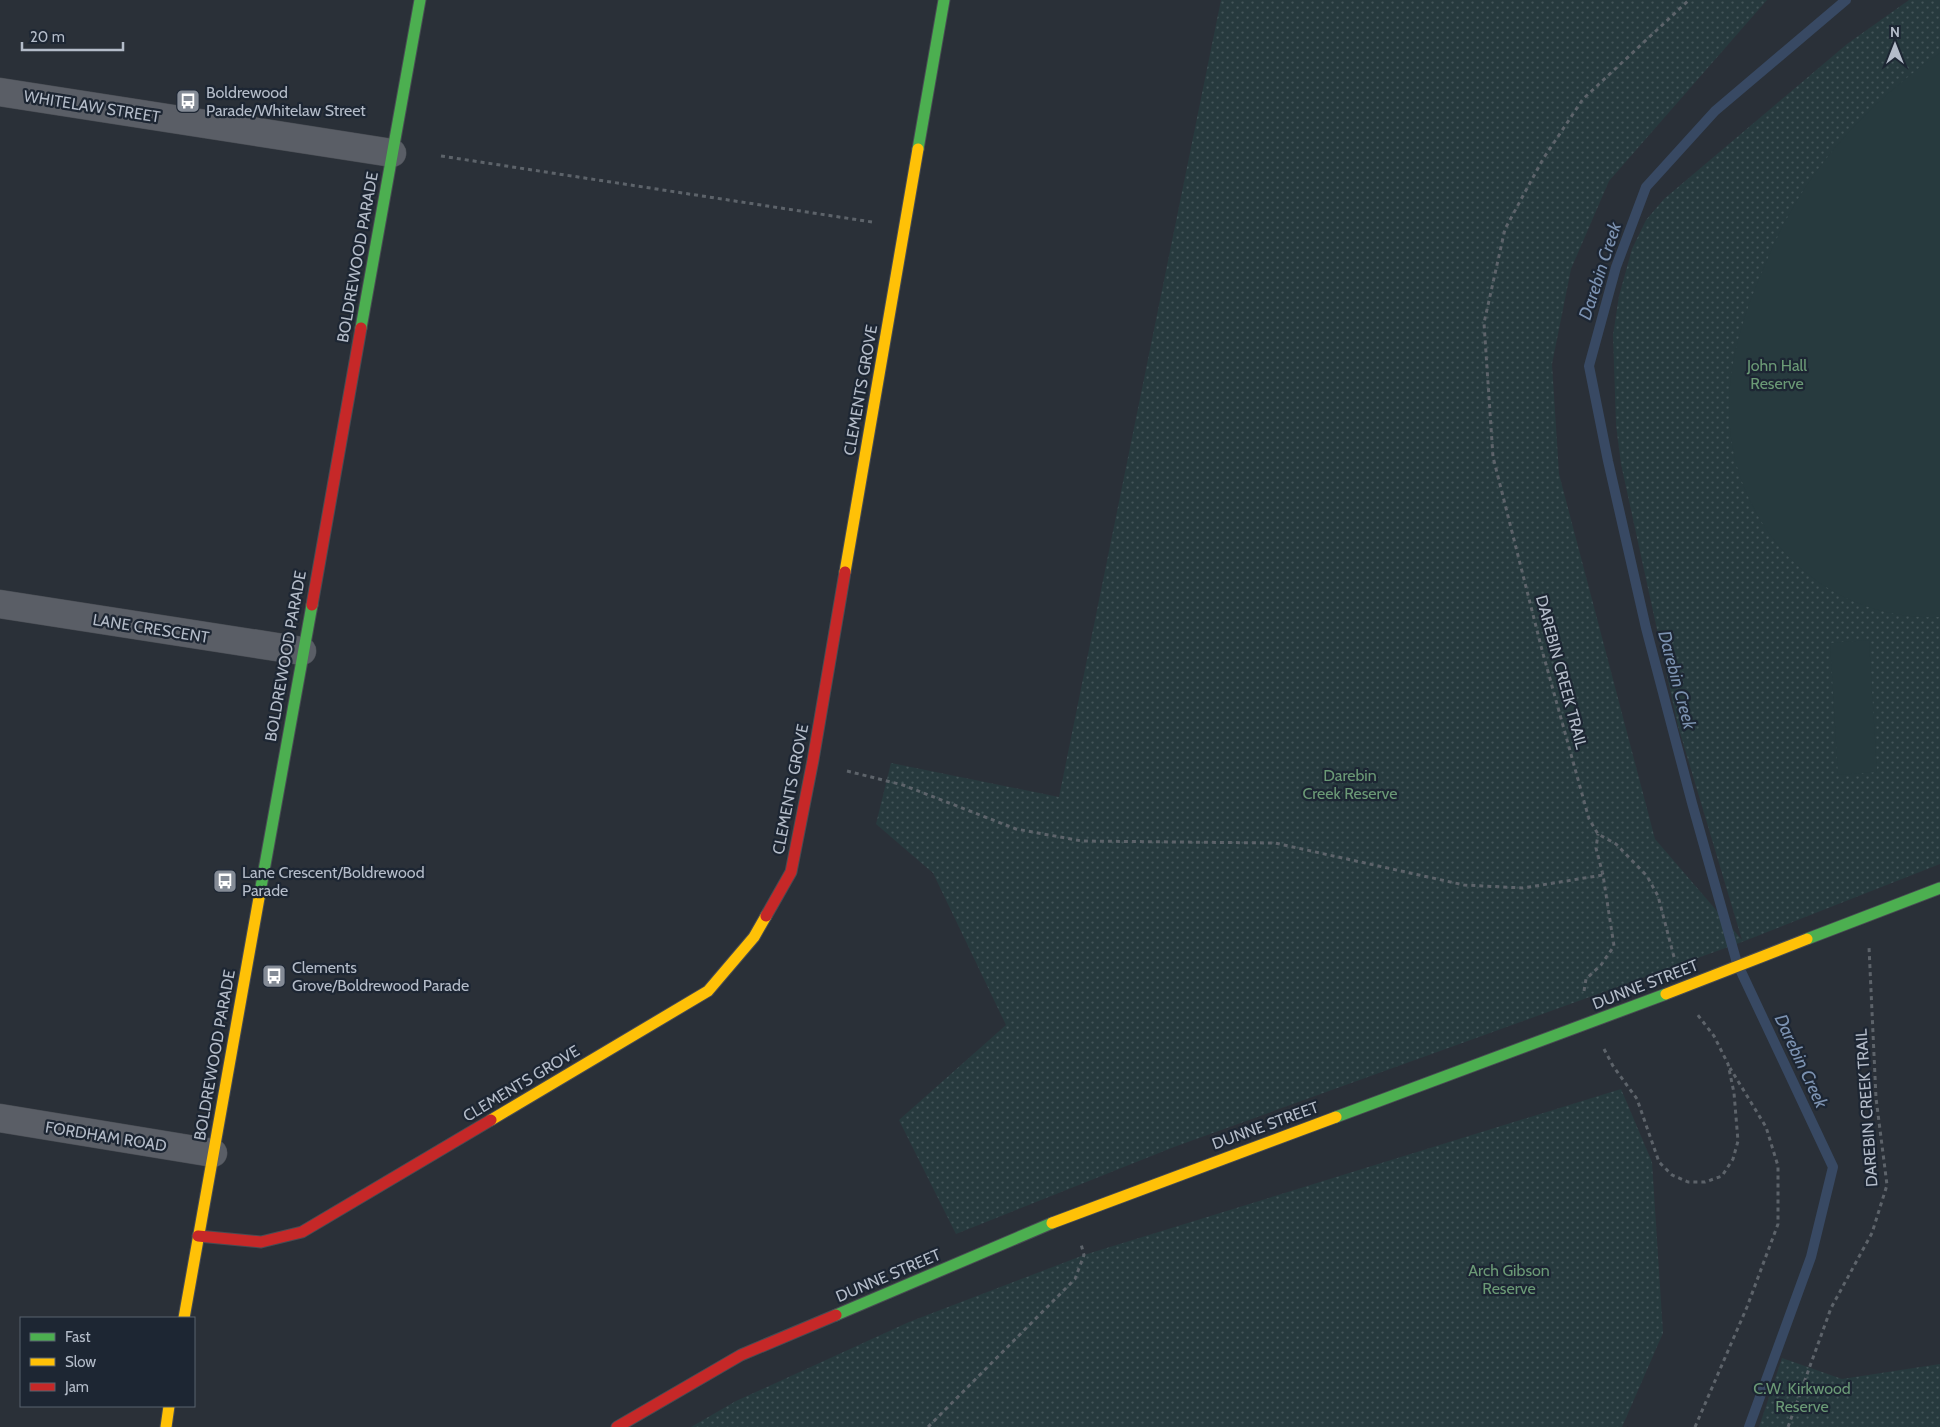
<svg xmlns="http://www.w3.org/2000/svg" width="1940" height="1427" viewBox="0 0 1940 1427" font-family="Cabin,sans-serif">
  <defs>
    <pattern id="park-dots" width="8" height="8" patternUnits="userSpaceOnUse" patternTransform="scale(1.25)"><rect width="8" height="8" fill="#273a3e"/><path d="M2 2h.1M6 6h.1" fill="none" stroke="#445559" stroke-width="1.8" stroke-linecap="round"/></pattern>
  </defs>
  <rect width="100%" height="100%" fill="#2a3038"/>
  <g fill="url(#park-dots)">
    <polygon points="1221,0 1767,0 1609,181 1571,269 1552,364 1559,474 1655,839 1742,940 1678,726 1621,464 1616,425 1613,335 1619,296 1632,249 1646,220 1664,199 1847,44 1909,0 1940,0 1940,864 1742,942 1174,1147 956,1234 899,1120 1006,1025 933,873 876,824 891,763 1059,797"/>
    <polygon points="1621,1089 1652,1162 1663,1333 1622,1427 691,1427 736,1401 909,1322 1084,1255"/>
    <polygon points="1782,1358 1842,1379 1940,1364 1940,1427 1759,1427"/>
  </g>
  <g fill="#273a3e">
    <path d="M1940,53v564c-58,2 -111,-19 -151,-60 -20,-20 -35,-45 -45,-70 -29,-74 -12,-145 18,-215 14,-34 30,-67 52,-97 34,-47 78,-89 126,-122z"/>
    <polygon points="1869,640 1877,772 1838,775 1830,643"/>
  </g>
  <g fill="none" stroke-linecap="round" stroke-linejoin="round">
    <polyline stroke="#384963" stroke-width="10" points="1749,1427 1811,1257 1833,1167 1737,963 1692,803 1646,628 1608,461 1589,366 1616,267 1646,187 1715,111 1846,0"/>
    <g stroke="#484c53" stroke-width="29">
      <g id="street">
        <polyline points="0,92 392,153"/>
        <polyline points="0,604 302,651"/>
        <polyline points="0,1118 213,1153"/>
      </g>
    </g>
    <g stroke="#484c53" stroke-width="13">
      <g id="fast">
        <polyline points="918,149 944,0"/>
        <polyline points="361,328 420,0"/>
        <polyline points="259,898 312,605"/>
        <polyline points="1807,939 1940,888"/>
        <polyline points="1336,1117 1666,994"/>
        <polyline points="836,1315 1052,1223"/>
      </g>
    </g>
    <g stroke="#484c53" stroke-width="13">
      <g id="slow">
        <polyline points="845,572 918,149"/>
        <polyline points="491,1120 708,991 754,937 766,916"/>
        <polyline points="1052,1223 1336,1117"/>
        <polyline points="184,1318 259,898"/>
        <polyline points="166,1427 169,1406"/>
      </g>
    </g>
    <g stroke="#484c53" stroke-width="13">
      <g id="jam">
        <polyline points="312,605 361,328"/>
        <polyline points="766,916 791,872 813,760 845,572"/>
        <polyline points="198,1236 261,1242 302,1232 491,1120"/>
        <polyline points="617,1427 741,1355 836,1315"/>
      </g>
    </g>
    <g stroke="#5d636a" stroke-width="3" stroke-dasharray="4 4" stroke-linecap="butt">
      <polyline points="441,156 872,222"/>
      <polyline points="847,771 903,785 1016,829 1082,841 1275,843 1464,885 1523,888 1603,875"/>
      <polyline points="1674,957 1658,896 1647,876 1616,844 1598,834 1589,819 1542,650 1493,457 1484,323 1505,229 1543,159 1583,99 1689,0"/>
      <polyline points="1584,991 1586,979 1601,965 1614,946 1603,875 1596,848 1598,834"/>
      <polyline points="1604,1049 1613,1066 1637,1099 1659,1162 1672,1175 1688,1182 1705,1182 1722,1176 1733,1159 1738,1141 1734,1093 1728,1064 1714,1036 1697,1014"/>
      <polyline points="928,1427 1075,1279 1084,1255 1081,1244"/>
      <polyline points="1695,1427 1747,1307 1778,1224 1778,1166 1766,1127 1730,1068"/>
      <polyline points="1788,1427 1831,1308 1872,1233 1887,1185 1876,1098 1869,947"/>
    </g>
    <use href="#street" stroke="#5a5e66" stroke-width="28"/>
    <use href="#fast" stroke="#4caf50" stroke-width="11"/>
    <use href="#slow" stroke="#ffc107" stroke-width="11"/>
    <use href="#jam" stroke="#c62828" stroke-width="11"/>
    <g stroke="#484c53" stroke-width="13" stroke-linecap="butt">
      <polyline id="slow-bridge" points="1666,994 1807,939"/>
    </g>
    <use href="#slow-bridge" stroke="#ffc107" stroke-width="11"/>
  </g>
  <defs>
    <g id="bus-square" transform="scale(1.25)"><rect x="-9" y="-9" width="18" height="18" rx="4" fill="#848b96" stroke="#1d2633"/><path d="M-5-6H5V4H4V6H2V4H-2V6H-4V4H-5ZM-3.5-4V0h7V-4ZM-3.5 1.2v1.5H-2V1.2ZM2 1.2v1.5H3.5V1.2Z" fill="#fff"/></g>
  </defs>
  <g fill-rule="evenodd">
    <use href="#bus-square" x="188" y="101"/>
    <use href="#bus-square" x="225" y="881"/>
    <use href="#bus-square" x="274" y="976"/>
  </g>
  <g text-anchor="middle" stroke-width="4.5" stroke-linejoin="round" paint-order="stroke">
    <g font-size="16" fill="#b4bcc9" stroke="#1d2633" text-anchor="start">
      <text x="206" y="98">Boldrewood<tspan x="206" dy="18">Parade/Whitelaw Street</tspan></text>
      <text x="242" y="878">Lane Crescent/Boldrewood<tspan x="242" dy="18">Parade</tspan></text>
      <text x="292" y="973">Clements<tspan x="292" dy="18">Grove/Boldrewood Parade</tspan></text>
    </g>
    <g font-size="16" fill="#b4bcc9" stroke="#1d2633">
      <text transform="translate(92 106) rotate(9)" y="6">WHITELAW STREET</text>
      <text transform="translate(357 257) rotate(-80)" y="6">BOLDREWOOD PARADE</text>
      <text transform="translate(860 390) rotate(-80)" y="6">CLEMENTS GROVE</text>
      <text transform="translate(151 628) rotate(9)" y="6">LANE CRESCENT</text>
      <text transform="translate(285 656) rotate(-80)" y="6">BOLDREWOOD PARADE</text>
      <text transform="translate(1562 672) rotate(75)" y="6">DAREBIN CREEK TRAIL</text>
      <text transform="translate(790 789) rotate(-79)" y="6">CLEMENTS GROVE</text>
      <text transform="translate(1645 984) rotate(-21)" y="6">DUNNE STREET</text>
      <text transform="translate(214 1055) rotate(-80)" y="6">BOLDREWOOD PARADE</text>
      <text transform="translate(521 1083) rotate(-31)" y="6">CLEMENTS GROVE</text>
      <text transform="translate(1866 1108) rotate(-94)" y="6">DAREBIN CREEK TRAIL</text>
      <text transform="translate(1265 1125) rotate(-20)" y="6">DUNNE STREET</text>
      <text transform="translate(106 1136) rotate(9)" y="6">FORDHAM ROAD</text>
      <text transform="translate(888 1275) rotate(-23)" y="6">DUNNE STREET</text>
    </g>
    <g font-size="16" fill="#6b9a76" stroke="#1d2633">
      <text x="1777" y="371">John Hall<tspan x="1777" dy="18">Reserve</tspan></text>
      <text x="1350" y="781">Darebin<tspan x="1350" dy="18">Creek Reserve</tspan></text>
      <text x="1509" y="1276">Arch Gibson<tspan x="1509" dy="18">Reserve</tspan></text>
      <text x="1802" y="1394">C.W. Kirkwood<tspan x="1802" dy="18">Reserve</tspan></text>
    </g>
    <g font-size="18" font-style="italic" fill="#7c92b1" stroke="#1d2633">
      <text transform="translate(1600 271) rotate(-72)" y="6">Darebin Creek</text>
      <text transform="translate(1677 680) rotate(75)" y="6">Darebin Creek</text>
      <text transform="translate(1801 1061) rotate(65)" y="6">Darebin Creek</text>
    </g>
  </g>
  <rect x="20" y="1317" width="175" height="90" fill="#1d2633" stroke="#59626f"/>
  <rect x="30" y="1333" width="25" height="8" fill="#4caf50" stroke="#59626f"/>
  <text x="65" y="1342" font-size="15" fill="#b4bcc9">Fast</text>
  <rect x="30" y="1358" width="25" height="8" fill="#ffc107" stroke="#59626f"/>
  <text x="65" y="1367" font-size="15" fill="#b4bcc9">Slow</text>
  <rect x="30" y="1383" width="25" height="8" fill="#c62828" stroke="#59626f"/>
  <text x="65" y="1392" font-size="15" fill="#b4bcc9">Jam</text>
  <g transform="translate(1895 45)" stroke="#1d2633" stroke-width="4" paint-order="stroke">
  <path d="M0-4L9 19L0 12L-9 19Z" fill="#b4bcc9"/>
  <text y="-8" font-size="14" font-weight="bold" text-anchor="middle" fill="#b4bcc9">N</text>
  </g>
  <path d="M22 42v8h101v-8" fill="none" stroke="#b4bcc9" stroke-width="2.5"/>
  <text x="30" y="42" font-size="15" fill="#b4bcc9" stroke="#1d2633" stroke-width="4" paint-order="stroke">20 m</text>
</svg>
